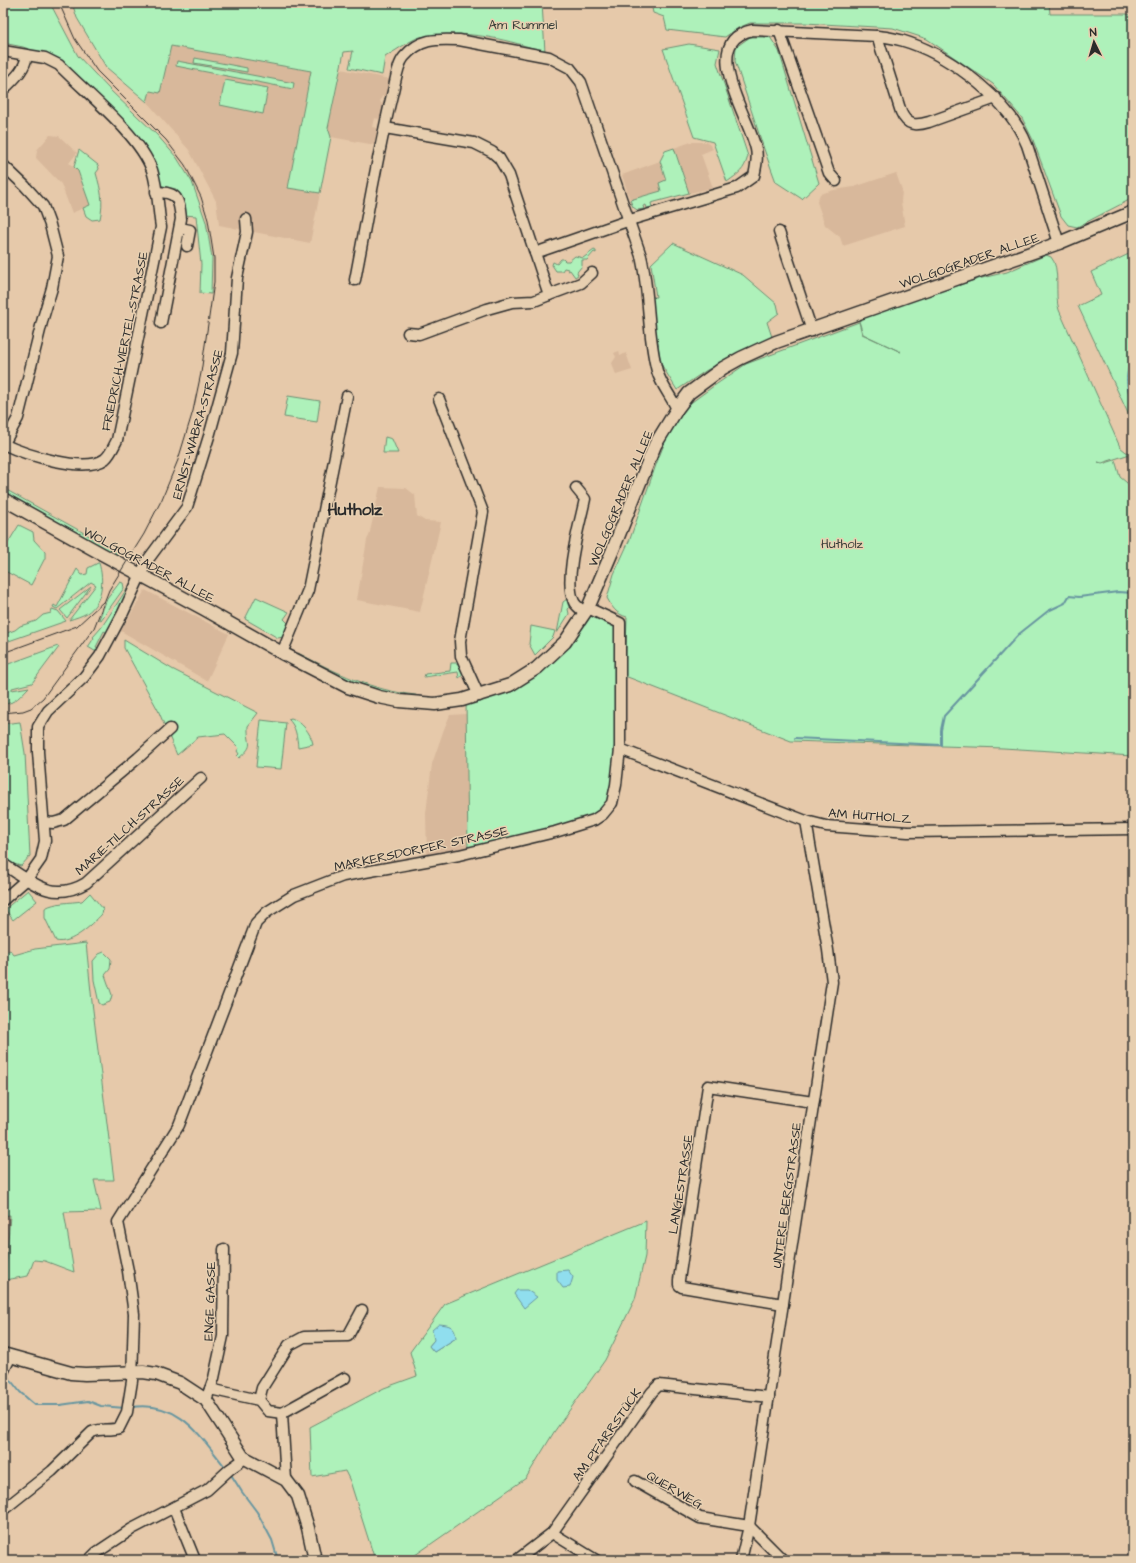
<svg xmlns="http://www.w3.org/2000/svg" width="1136" height="1563" viewBox="0 0 1136 1563" font-family="'Architects Daughter',sans-serif">
  <rect width="100%" height="100%" fill="#e6c9aa"/>
  <filter id="ink" filterUnits="userSpaceOnUse"><feTurbulence type="fractalNoise" baseFrequency=".025" numOctaves="2"/><feDisplacementMap in="SourceGraphic" scale="8" xChannelSelector="R" yChannelSelector="G"/><feConvolveMatrix kernelMatrix="1 2 1 2 8 2 1 2 1" color-interpolation-filters="sRGB"/></filter>
  <g filter="url(#ink)">
    <g fill="#d8b89b">
      <polygon points="171,46 311,71 288,187 320,193 310,243 219,225 216,201 189,150 147,102 150,91 160,93"/>
      <polygon points="341,69 389,79 386,97 382,96 380,102 384,105 382,117 379,119 374,118 372,127 377,128 375,145 331,137 328,128"/>
      <polygon points="50,135 59,136 77,153 69,163 78,171 90,205 72,213 61,184 36,158 37,150"/>
      <polygon points="691,142 707,142 713,149 701,154 713,188 689,193 674,148"/>
      <polygon points="660,161 666,181 661,191 630,200 622,175"/>
      <polygon points="896,173 902,190 901,202 905,226 843,246 840,237 825,225 817,202 820,194 834,190 854,187"/>
      <polygon points="619,351 620,356 626,353 632,370 616,375 612,363 616,357 614,353"/>
      <polygon points="380,487 406,488 415,495 417,516 425,521 441,522 420,612 357,600 367,540 369,536"/>
      <polygon points="145,590 229,634 207,681 121,631"/>
      <polygon points="466,714 468,849 427,857 426,813 432,764 444,729 450,715"/>
      <polygon points="10,1215 4,1287 3,1301 3,1216"/>
    </g>
    <g fill="#aef1ba" stroke="#6c8e72" fill-rule="evenodd">
      <polygon points="3,3 50,3 78,56 110,90 157,135 177,158 192,182 206,222 212,258 211,294 200,293 201,264 196,216 185,215 182,199 176,189 159,185 153,165 57,59 23,47 3,43"/>
      <path d="M72,3h217l20,3 1,-3h232l3,49c-36,-12 -75,-22 -113,-16 -5,0 -10,0 -15,2 -11,5 -22,13 -32,19l-3,18 -33,-7 4,-17 -9,1 -16,76 3,9 -11,56 -32,-5 23,-117 -140,-25 -11,47 -10,-2 -3,11 -41,-35 -29,-49z"/>
      <polygon points="651,3 1049,3 1050,14 1127,14 1133,16 1133,198 1077,227 1068,225 1061,216 1033,140 1022,118 993,84 927,39 893,28 805,23 750,23 738,28 725,37 667,30 664,17 653,13"/>
      <polygon points="750,37 770,37 779,51 819,183 802,199 776,182 765,152 735,61 736,47"/>
      <path d="M689,44l31,5 -3,14 31,93c-4,15 -9,17 -21,26l-14,-40 -19,-5 -31,-88z"/>
      <polygon points="195,58 247,68 247,72 194,63"/>
      <polygon points="177,61 294,83 293,89 176,66"/>
      <polygon points="225,80 268,88 263,114 220,105"/>
      <polygon points="674,148 689,193 651,203 652,207 647,208 646,205 643,206 644,209 637,210 633,207 630,200 661,191 659,183 666,180 660,161 665,151"/>
      <path d="M79,150l19,15 1,4 -3,4c5,18 8,28 4,46l-8,1 -6,-4 -3,-8 7,-3 -12,-34 -4,-4z"/>
      <polygon points="673,243 743,275 777,304 779,313 767,322 772,337 707,370 677,390 661,364 650,297 656,297 651,264"/>
      <polygon points="594,250 596,251 596,253 594,252 587,260 582,260 582,266 577,272 578,275 575,277 570,270 568,271 568,269 564,268 562,271 556,271 552,265 553,262 557,264 561,259 563,259 565,261 569,261 575,256 583,258"/>
      <polygon points="1133,252 1133,424 1078,306 1101,295 1091,272"/>
      <path d="M1046,255l5,2c10,11 3,38 8,53l61,137 6,5 7,1 -31,10 -4,-1 4,2 13,-4 5,17 13,11v268l-130,-8 -212,-7 -166,-65 2,-59c-11,-3 -15,-10 -20,-19l7,-24 16,-35 27,-77 11,-28 13,-24 30,-22 35,-24 113,-42 3,12 39,18 -38,-18 -5,-16 120,-39 29,-7z"/>
      <polygon points="288,396 320,401 317,422 284,417"/>
      <polygon points="385,437 392,439 398,453 383,453"/>
      <polygon points="3,488 120,553 120,555 110,552 3,494"/>
      <polygon points="19,525 33,532 34,540 45,552 45,558 31,585 3,570 3,551"/>
      <path d="M98,563h1c5,17 4,39 -12,50 -5,3 -12,5 -18,7l27,-35 -5,-3 -34,27 -4,-2 1,-2 3,2 20,-38 5,6 5,-1 1,-6z"/>
      <polygon points="120,582 123,583 124,588 101,620 99,619 107,599"/>
      <polygon points="91,586 67,618 60,610"/>
      <polygon points="128,587 129,588 109,634 104,631 96,647 100,649 98,653 88,647 94,638 93,637 101,628"/>
      <polygon points="256,597 289,612 284,619 290,625 283,637 278,638 245,619"/>
      <polygon points="567,599 569,608 568,609 569,614 557,633 563,602"/>
      <polygon points="52,609 58,611 66,621 3,643 4,634 15,630 20,626 36,621 43,615 51,613"/>
      <polygon points="590,614 616,625 618,748 609,800 602,812 554,830 468,849 466,701 517,685"/>
      <polygon points="531,626 555,631 553,637 535,655 529,644"/>
      <path d="M124,640l48,29 86,44 -10,13c-1,19 8,18 -9,32l-2,-2 2,-2 -2,-3 2,-3 -14,-14 -27,3 -21,18 -19,-45 -34,-62z"/>
      <path d="M58,646l1,1 -27,36 -20,5v2l17,-3c-8,8 -14,17 -26,17v-38z"/>
      <path d="M298,653c37,19 75,38 118,42l-3,4 -12,-2 -48,-13 -57,-29z"/>
      <polygon points="451,663 459,663 464,674 459,678 458,672 424,677 425,674 450,671"/>
      <path d="M291,718c10,3 20,15 22,26l-15,3c-1,-10 -2,-21 -10,-28z"/>
      <polygon points="261,720 286,723 281,769 256,767"/>
      <polygon points="20,722 25,753 30,856 21,866 3,861 3,724"/>
      <polygon points="28,890 37,901 13,920 5,909"/>
      <path d="M90,893l13,16 -1,5c-10,11 -31,31 -46,27l-11,-23v-10c11,-6 24,-5 37,-7z"/>
      <polygon points="86,943 92,1002 114,1180 94,1180 101,1211 64,1212 74,1272 45,1261 34,1260 28,1276 5,1280 10,1215 3,1216 3,954 10,950 14,955 35,949"/>
      <polygon points="104,952 111,959 110,969 105,975 112,995 110,1002 102,1005 99,1003 94,980 93,961 99,954"/>
      <path d="M646,1221l-1,35 -10,43 -30,61 -51,72 -28,46 -118,82h-33l-25,-79 -5,-10 -33,6 -2,-50 74,-39 33,-12 -7,-24 35,-48zM456,1338l-22,14 -5,-6 5,-6z"/>
    </g>
    <g fill="#90deee" stroke="#6896a0">
      <path d="M1133,360v43c-7,-13 -10,-30 0,-43z"/>
      <polygon points="568,1270 573,1277 570,1287 563,1288 557,1280 557,1271"/>
      <polygon points="517,1290 527,1290 537,1297 524,1308 514,1294"/>
      <path d="M439,1324c11,1 16,2 17,14l-22,14 -5,-6 5,-6 -2,-10z"/>
    </g>
    <g fill="none" stroke-linecap="round" stroke-linejoin="round">
      <g stroke="#6896a0" stroke-width="2">
        <polyline points="795,738 941,745 941,730 944,716 1019,634 1048,611 1065,603 1069,596 1079,597 1118,592 1133,593"/>
        <polyline points="5,1373 20,1392 35,1405 60,1405 88,1401 101,1406 125,1408"/>
        <path d="M132,1407c49,-6 67,28 94,61"/>
        <polyline points="230,1473 242,1492 257,1512 272,1540 278,1560"/>
      </g>
      <g stroke="#2b2b2b" stroke-width="13">
        <g id="minor">
          <polyline points="779,30 829,173 836,181"/>
          <path d="M877,36l24,76c6,14 15,14 28,10l67,-24"/>
          <path d="M3,51l42,7 14,7c27,28 80,69 93,105 6,18 6,39 9,57l-44,213c-3,6 -7,15 -12,19 -20,15 -81,-5 -102,-15"/>
          <path d="M3,90c11,-11 22,-20 24,-35"/>
          <polyline points="385,128 474,143 492,152 499,158 509,175 549,295 534,301 512,302 487,309 419,334 408,333"/>
          <polyline points="3,165 25,186 43,206 50,225 58,256 52,288 43,318 18,418 3,445"/>
          <path d="M156,192c22,0 23,7 25,27l-20,104"/>
          <polyline points="180,228 190,230 187,246"/>
          <polyline points="779,232 812,331"/>
          <path d="M535,253l95,-33 107,-32 17,-12c2,-9 4,-18 2,-27 -7,-32 -59,-108 -3,-119l124,6c11,1 22,3 33,7 43,15 100,58 117,102l32,98"/>
          <path d="M355,280c12,-62 22,-124 37,-185 3,-10 5,-30 12,-38 16,-19 32,-18 55,-17l90,17 21,11 11,14 60,174c9,38 6,78 16,115 4,14 14,25 20,38"/>
          <polyline points="549,295 581,283 592,273"/>
          <polyline points="439,399 483,512 460,641 461,656 479,696"/>
          <path d="M576,488l9,11c-5,24 -22,81 -11,103 2,4 7,7 11,11"/>
          <polyline points="282,653 308,590 347,396"/>
          <polyline points="620,749 806,821 826,826 908,832 1133,829"/>
          <polyline points="44,822 53,823 64,820 138,758 170,729"/>
          <path d="M3,864c29,18 49,39 83,19l115,-105"/>
          <polyline points="3,900 27,879 41,859 45,841 38,752 38,727 48,711 84,677 100,656 123,613 147,561 187,507 210,433 232,353 237,278 247,232 246,219"/>
          <polyline points="783,1304 682,1287 679,1285 679,1280 708,1086 813,1102"/>
          <polyline points="3,1372 11,1356"/>
          <polyline points="210,1389 259,1400 268,1411 282,1413"/>
          <polyline points="206,1400 214,1378 223,1336 224,1249"/>
          <polyline points="259,1400 262,1388 289,1345 304,1337 348,1336 362,1310"/>
          <polyline points="282,1413 345,1378"/>
          <polyline points="282,1413 286,1480"/>
          <polyline points="635,1481 700,1518 749,1526"/>
          <polyline points="174,1508 195,1560"/>
          <path d="M3,1510l49,-39 40,-39c9,-4 18,-1 27,-4l8,-16 5,-31 2,-67 -6,-43 -10,-49 61,-97 77,-202 11,-11 27,-17 49,-19 116,-21 96,-23 39,-12 9,-6 9,-11 4,-18 4,-36v-126l-32,-15"/>
          <polyline points="749,1526 783,1560"/>
          <polyline points="552,1533 596,1560"/>
          <polyline points="89,1560 96,1553 132,1529 207,1490 230,1469 240,1462 243,1457"/>
          <polyline points="517,1560 552,1533 652,1392 659,1385 769,1397"/>
          <polyline points="741,1560 749,1526 832,982 828,950 806,821"/>
        </g>
      </g>
      <g stroke="#2b2b2b" stroke-width="15">
        <g id="major">
          <polyline points="3,499 102,554 204,609 282,653 348,687 379,697 399,701 435,704 462,700 510,685 537,668 565,642 588,608 612,552 655,445 677,409 689,393 723,368 741,358 776,342 1059,243 1133,212"/>
          <polyline points="3,1354 71,1373 85,1374 143,1372 156,1374 180,1383 206,1400 243,1457 286,1480 298,1496 308,1528 315,1560"/>
        </g>
      </g>
      <use href="#minor" stroke="#e7cfb0" stroke-width="10"/>
      <use href="#major" stroke="#e7cfb0" stroke-width="12"/>
      <g stroke="#2b2b2b" stroke-width="1">
        <polyline points="3,653 77,626 103,602"/>
        <polyline points="3,713 23,711 31,708 43,698 94,628 109,590 144,534 162,499 178,460 193,411 201,373 214,282 214,258 208,220 201,197 185,165 166,140 97,71 75,39 59,3"/>
      </g>
    </g>
  </g>
  <g text-anchor="middle" stroke-width="3" stroke-linejoin="round" paint-order="stroke">
    <g font-size="13" fill="#383f39" stroke="#e7cfb0">
      <text x="523" y="29">Am Rummel</text>
      <text x="842" y="548">Hutholz</text>
    </g>
    <g font-size="13" fill="#2b2b2b" stroke="#e7cfb0">
      <text transform="translate(969 260) rotate(-19)" y="5">WOLGOGRADER ALLEE</text>
      <text transform="translate(124 341) rotate(-78)" y="5">FRIEDRICH-VIERTEL-STRASSE</text>
      <text transform="translate(197 424) rotate(-74)" y="5">ERNST-WABRA-STRASSE</text>
      <text transform="translate(620 498) rotate(-67)" y="5">WOLGOGRADER ALLEE</text>
      <text transform="translate(149 564) rotate(28)" y="5">WOLGOGRADER ALLEE</text>
      <text transform="translate(870 815) rotate(4)" y="5">AM HUTHOLZ</text>
      <text transform="translate(129 825) rotate(-42)" y="5">MARIE-TILCH-STRASSE</text>
      <text transform="translate(421 848) rotate(-12)" y="5">MARKERSDORFER STRASSE</text>
      <text transform="translate(680 1184) rotate(-81)" y="5">LANGESTRASSE</text>
      <text transform="translate(786 1195) rotate(-82)" y="5">UNTERE BERGSTRASSE</text>
      <text transform="translate(209 1301) rotate(-88)" y="5">ENGE GASSE</text>
      <text transform="translate(606 1434) rotate(-55)" y="5">AM PFARRSTÜCK</text>
      <text transform="translate(675 1489) rotate(30)" y="5">QUERWEG</text>
    </g>
    <g font-size="17" font-weight="bold" fill="#2b2b2b" stroke="#e7cfb0">
      <text x="355" y="515">Hutholz</text>
    </g>
  </g>
  <rect width="1136" height="1563" fill="none" stroke="#e7cfb0" stroke-width="16"/>
  <rect x="8" y="8" width="1120" height="1547" fill="none" stroke="#2b2b2b" stroke-width="1.5" filter="url(#ink)"/>
  <g transform="translate(1094 42) rotate(355)" stroke="#e7cfb0" stroke-width="3" paint-order="stroke">
  <path d="M0-3L7 15L0 10L-7 15Z" fill="#2b2b2b"/>
  <text y="-6" font-size="11" font-weight="bold" text-anchor="middle" fill="#2b2b2b">N</text>
  </g>
</svg>
